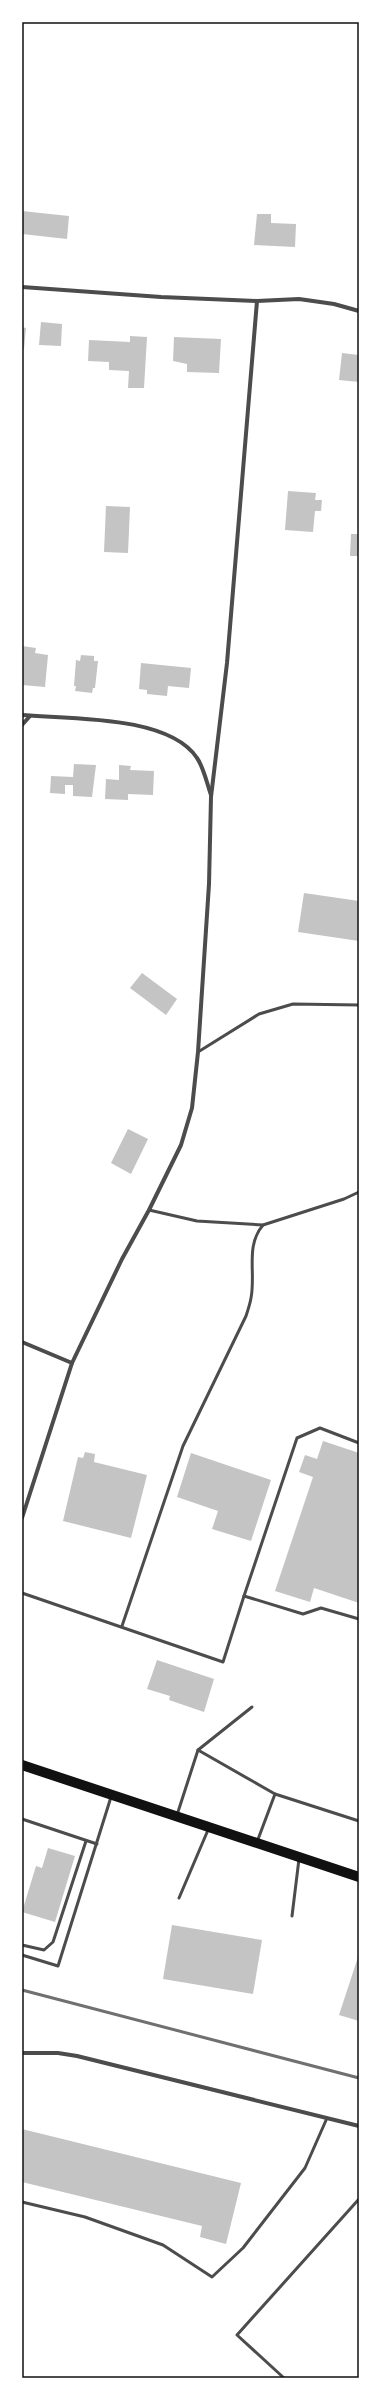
<svg xmlns="http://www.w3.org/2000/svg" width="381" height="2400" viewBox="0 0 381 2400" font-family="Ubuntu,sans-serif">
  <rect width="100%" height="100%" fill="#fff"/>
  <g fill="#c4c4c4">
    <polygon points="22,211 69,216 67,239 22,234"/>
    <polygon points="257,214 271,214 271,223 296,224 295,247 254,245"/>
    <polygon points="41,322 62,324 61,346 39,345"/>
    <polygon points="22,327 26,328 24,349 22,349"/>
    <polygon points="130,336 147,337 144,388 128,388 129,371 109,370 109,362 88,361 89,340 130,342"/>
    <polygon points="174,337 221,339 219,373 187,372 187,364 173,361"/>
    <polygon points="342,353 359,355 359,382 339,380"/>
    <polygon points="288,491 316,493 315,500 322,500 321,511 315,511 313,532 285,530"/>
    <polygon points="106,506 130,507 128,553 104,552"/>
    <polygon points="351,534 359,534 359,556 350,556"/>
    <polygon points="22,646 36,648 35,653 48,655 45,687 22,685"/>
    <polygon points="81,655 94,656 94,661 98,661 95,688 93,688 92,693 75,691 76,686 74,686 76,660 80,661"/>
    <polygon points="141,663 191,668 189,688 168,686 167,696 147,694 147,690 139,689"/>
    <polygon points="74,764 96,765 92,797 73,796 73,785 65,785 65,794 50,793 51,776 73,777"/>
    <polygon points="119,765 131,766 130,770 154,771 153,795 128,794 128,800 105,799 106,779 119,780"/>
    <polygon points="304,893 359,901 359,941 298,932"/>
    <polygon points="142,973 177,999 166,1015 130,988"/>
    <polygon points="128,1129 148,1139 131,1174 111,1163"/>
    <polygon points="323,1441 359,1453 359,1603 314,1588 310,1602 275,1591 313,1477 299,1472 305,1455 317,1459"/>
    <polygon points="85,1452 95,1454 94,1462 147,1475 131,1538 63,1521 78,1457 83,1458"/>
    <polygon points="191,1453 271,1480 251,1541 212,1529 218,1511 177,1497"/>
    <polygon points="157,1660 214,1679 204,1712 169,1700 170,1696 147,1689"/>
    <polygon points="48,1848 75,1856 55,1922 22,1912 36,1866 42,1868"/>
    <polygon points="172,1925 262,1940 253,1994 163,1979"/>
    <polygon points="359,1954 359,2021 339,2015"/>
    <polygon points="22,2129 241,2183 226,2244 200,2237 202,2226 22,2182"/>
  </g>
  <g fill="none" stroke-linecap="round" stroke-linejoin="round">
    <g stroke="#4c4c4c" stroke-width="3">
      <polyline points="198,1052 259,1014 293,1004 359,1005"/>
      <polyline points="149,1210 197,1221 263,1225 344,1199 359,1192"/>
      <polyline points="22,1593 223,1662 244,1596 303,1614 321,1608 359,1619"/>
      <polyline points="244,1596 297,1438 320,1428 359,1443"/>
      <path d="M122,1626l61,-180 63,-130c2,-6 4,-12 5,-18 5,-25 -6,-52 12,-73"/>
      <polyline points="198,1750 252,1707"/>
      <polyline points="177,1815 198,1750 275,1794"/>
      <polyline points="22,1819 97,1844"/>
      <polyline points="257,1842 275,1794 359,1821"/>
      <polyline points="179,1898 208,1830"/>
      <polyline points="292,1916 299,1859"/>
      <polyline points="22,1945 44,1950 53,1942 86,1841"/>
      <polyline points="22,1955 58,1966 111,1797"/>
      <polyline points="22,2202 85,2217 163,2245 212,2277 243,2248 305,2168 327,2118"/>
      <polyline points="284,2378 237,2335 359,2199"/>
    </g>
    <g stroke="#4c4c4c" stroke-width="4">
      <polyline points="22,287 161,297 257,301 299,299 334,304 359,311"/>
      <path d="M22,715c47,4 147,0 175,43 7,10 10,26 14,37"/>
      <polyline points="22,725 30,716"/>
      <polyline points="22,1342 72,1363"/>
      <polyline points="22,1518 72,1363 122,1259 149,1210 181,1145 192,1108 198,1052 209,884 211,797 227,663 257,301"/>
      <polyline points="22,2053 58,2053 77,2056 359,2126"/>
    </g>
    <polyline stroke="#111" stroke-width="10" points="22,1765 359,1877"/>
    <polyline stroke="#707070" stroke-width="3" points="22,1990 359,2078"/>
  </g>
  <rect width="381" height="2400" fill="none" stroke="#ffffff" stroke-width="46"/>
  <rect x="23" y="23" width="335" height="2354" fill="none" stroke="#111" stroke-width="1.5"/>
</svg>
